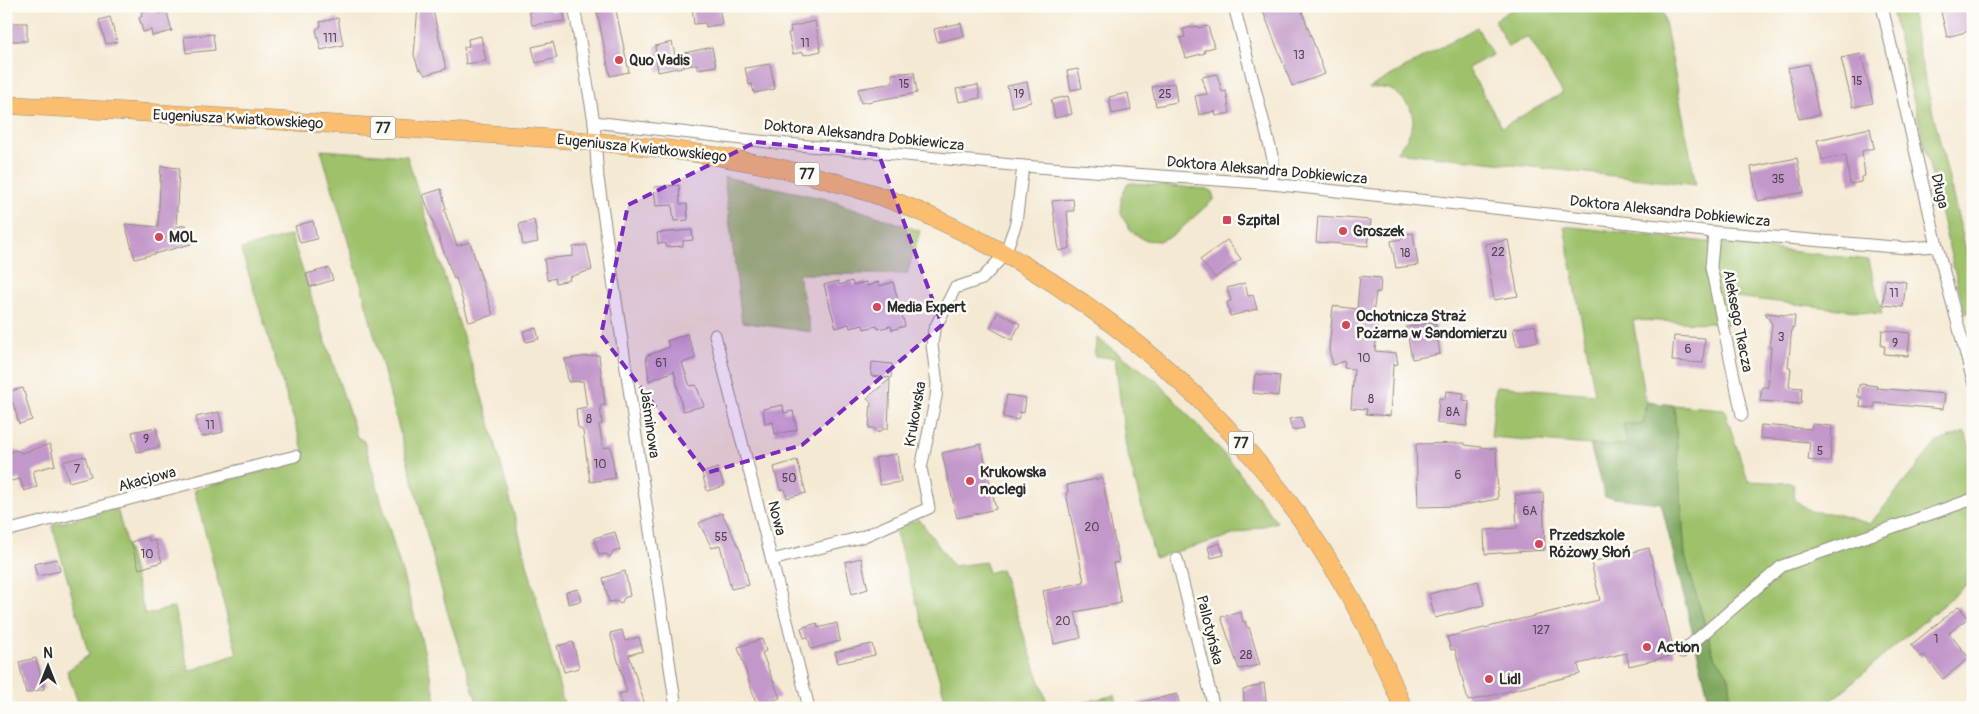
<svg xmlns="http://www.w3.org/2000/svg" width="1979" height="714" viewBox="0 0 1979 714" font-family="Pangolin,sans-serif">
  <rect width="100%" height="100%" fill="#fdfcf7"/>
  <filter id="ink" filterUnits="userSpaceOnUse"><feTurbulence type="fractalNoise" baseFrequency=".02" numOctaves="2"/><feDisplacementMap in="SourceGraphic" scale="10" xChannelSelector="R" yChannelSelector="G"/><feConvolveMatrix kernelMatrix="1 2 1 2 8 2 1 2 1" color-interpolation-filters="sRGB"/></filter>
  <filter id="wash" filterUnits="userSpaceOnUse"><feTurbulence type="fractalNoise" baseFrequency=".0096" numOctaves="4" result="noise"/><feDisplacementMap in="SourceGraphic" scale="20" xChannelSelector="R" yChannelSelector="G"/><feGaussianBlur stdDeviation="1.12" result="paint"/><feColorMatrix in="noise" values="0 0 0 0 0 0 0 0 0 0 0 0 0 0 0 0 0 1.4 0 .05"/><feComposite in="paint" operator="in"/></filter>
  <g filter="url(#wash)">
    <rect width="100%" height="100%" fill="#f4e9d3"/>
    <g fill="#9ec16b" stroke="#64764b">
      <path d="M1517,6h145l34,179 -300,-33c7,-7 16,-20 17,-30 1,-13 -13,-29 -24,-33 -5,-2 -14,-1 -20,-1l108,-61 15,28 -24,13 34,59 61,-34 -35,-57 -20,11 -13,-27z"/>
      <polygon points="1891,6 1910,6 1924,75 1973,279 1973,310 1965,314"/>
      <polygon points="321,150 407,156 490,423 565,708 479,708 448,614 361,285"/>
      <polygon points="724,177 826,199 920,231 907,274 798,274 811,332 742,322"/>
      <polygon points="1132,183 1207,189 1212,191 1214,199 1174,235 1159,241 1144,240 1130,230 1121,214 1121,198 1127,184"/>
      <polygon points="1564,226 1869,260 1882,314 1726,296 1729,324 1633,320 1646,402 1643,424 1627,445 1590,445 1491,437 1496,386 1595,394"/>
      <polygon points="291,235 357,437 364,441 422,642 438,708 80,708 67,671 89,655 52,525 117,508 145,615 174,607 189,671 237,654 194,490 306,459 241,249"/>
      <polygon points="1097,338 1158,382 1231,462 1277,522 1155,558 1126,447 1115,358 1094,356"/>
      <path d="M1674,405l50,4 24,72 45,2 2,17 15,11 26,3 34,10 67,-82 28,-10 8,25v122l-150,129h-96c6,-24 4,-33 -13,-52l-29,-100z"/>
      <polygon points="919,519 953,566 986,562 988,573 1001,569 1049,708 948,708 895,530"/>
      <polygon points="1115,695 1118,708 1061,708"/>
    </g>
    <path fill="#7ea75f" stroke="#546945" d="M1646,402l28,3 11,151 29,100c17,18 19,28 13,52h-16l-50,-205 -56,-6 -15,-52h37l-4,-21h20z"/>
    <g id="blocks">
      <g fill="#c297c9">
        <polygon points="158,6 160,14 167,12 172,31 152,36 151,30 143,32 139,17 142,17 141,12 147,11 147,9"/>
        <polygon points="418,6 432,6 446,69 425,75 421,69 419,70 414,55"/>
        <polygon points="528,6 549,6 550,11 563,9 565,21 532,25"/>
        <polygon points="596,6 615,6 629,72 610,76"/>
        <polygon points="692,6 719,6 722,24 706,27 705,23 694,24"/>
        <polygon points="1261,6 1300,6 1325,74 1292,86"/>
        <polygon points="1944,6 1964,6 1965,10 1971,9 1973,30 1947,37 1941,12 1945,11"/>
        <polygon points="110,17 117,42 106,44 99,20"/>
        <polygon points="338,18 343,45 321,50 316,30 321,26 320,22"/>
        <polygon points="815,21 821,51 804,55 803,52 793,54 788,33 791,32 790,27"/>
        <rect x="6" y="23" width="21" height="18"/>
        <polygon points="961,23 964,36 937,42 934,29"/>
        <polygon points="1198,26 1198,28 1208,26 1214,47 1204,50 1205,53 1186,58 1180,38 1185,37 1183,29"/>
        <polygon points="213,34 215,50 186,53 184,37"/>
        <polygon points="481,36 486,61 466,64 464,47 469,46 468,39"/>
        <polygon points="553,42 557,58 536,63 532,47"/>
        <polygon points="672,42 675,55 712,47 716,66 698,69 697,64 658,72 655,46"/>
        <polygon points="1861,54 1873,103 1853,107 1841,58"/>
        <polygon points="770,64 775,89 754,93 752,84 749,85 745,68"/>
        <polygon points="1808,64 1819,115 1799,119 1788,68"/>
        <polygon points="1078,69 1082,88 1071,90 1067,71"/>
        <polygon points="914,72 917,93 861,103 858,89 893,83 892,74"/>
        <polygon points="1217,74 1222,92 1226,91 1230,113 1216,116 1215,111 1199,115 1195,96 1207,94 1202,77"/>
        <polygon points="1027,82 1031,102 1012,107 1007,86"/>
        <polygon points="1174,83 1177,102 1156,106 1152,87"/>
        <polygon points="978,85 980,98 959,102 956,89"/>
        <polygon points="1128,93 1131,110 1112,114 1109,97"/>
        <polygon points="1068,96 1072,114 1055,118 1051,100"/>
        <polygon points="1870,128 1874,148 1862,151 1865,176 1861,177 1861,182 1850,184 1846,155 1822,160 1817,140"/>
        <polygon points="1797,158 1804,192 1758,201 1751,167"/>
        <polygon points="161,166 179,168 176,227 186,225 191,244 135,259 125,224 158,227"/>
        <polygon points="679,185 680,204 687,204 688,220 674,221 672,205 656,206 654,187"/>
        <polygon points="441,189 446,209 444,209 457,246 470,242 493,315 469,322 456,278 454,279 423,195"/>
        <polygon points="1073,199 1074,211 1067,211 1070,248 1059,251 1052,201"/>
        <polygon points="1318,216 1371,220 1368,246 1316,242"/>
        <polygon points="534,220 538,242 523,245 519,224"/>
        <polygon points="313,221 317,239 300,243 295,226"/>
        <polygon points="692,230 693,240 683,241 683,246 666,247 666,243 658,244 657,233"/>
        <polygon points="1413,233 1418,265 1396,268 1391,241 1402,239 1401,235"/>
        <polygon points="1227,240 1241,259 1215,278 1200,260"/>
        <polygon points="1508,240 1518,296 1494,300 1485,244"/>
        <polygon points="587,245 592,270 569,277 570,280 556,283 555,278 547,280 544,259 573,256 573,247"/>
        <polygon points="329,268 333,280 310,287 306,274"/>
        <polygon points="1360,276 1381,278 1380,292 1376,292 1373,314 1378,315 1375,351 1396,353 1398,364 1393,365 1390,416 1366,414 1367,409 1351,408 1354,369 1344,368 1345,361 1333,365 1329,350 1333,306 1357,309"/>
        <polygon points="1885,279 1906,282 1903,307 1883,305"/>
        <polygon points="838,281 839,285 852,281 853,285 866,282 867,286 879,282 880,286 893,282 905,326 892,330 891,326 878,329 877,326 864,329 863,325 850,328 849,324 836,328 824,285"/>
        <polygon points="1245,283 1248,296 1253,295 1257,309 1230,316 1227,302 1231,301 1227,288"/>
        <polygon points="998,312 1020,324 1012,340 990,328"/>
        <polygon points="1765,313 1795,316 1794,328 1792,327 1788,368 1791,368 1789,387 1802,388 1801,404 1760,401 1762,387 1768,387 1771,347 1769,347 1772,324"/>
        <polygon points="1435,322 1440,354 1412,359 1406,327"/>
        <polygon points="1535,325 1538,341 1517,346 1513,329"/>
        <polygon points="536,328 539,339 526,342 523,331"/>
        <polygon points="1882,330 1910,333 1908,356 1884,354 1885,346 1881,346"/>
        <polygon points="687,334 696,358 682,363 690,386 696,385 704,406 683,411 674,371 649,381 646,356 669,347 667,341"/>
        <polygon points="1674,336 1705,338 1703,363 1672,361"/>
        <polygon points="599,355 605,405 600,406 602,424 599,425 603,448 611,447 615,478 590,482 583,431 578,427 577,420 576,409 587,407 583,381 568,382 565,359"/>
        <polygon points="872,362 892,364 891,378 871,376"/>
        <polygon points="1255,374 1280,376 1278,396 1253,393"/>
        <polygon points="890,379 888,429 883,429 878,433 874,428 869,428 871,403 867,398"/>
        <polygon points="1862,384 1877,386 1876,388 1945,394 1943,409 1875,403 1874,408 1860,407 1861,397 1858,397 1859,385"/>
        <polygon points="23,388 32,420 19,424 13,403 6,405 6,392"/>
        <polygon points="1446,391 1464,393 1463,400 1469,401 1467,426 1437,423 1439,398 1445,399"/>
        <polygon points="1007,395 1026,398 1024,413 1020,412 1018,420 1003,417"/>
        <polygon points="783,405 784,413 793,411 797,430 775,434 773,422 765,424 763,409"/>
        <polygon points="219,412 223,432 201,437 196,417"/>
        <polygon points="1301,417 1304,428 1292,430 1289,419"/>
        <polygon points="1812,424 1832,426 1830,462 1808,460 1810,442 1760,438 1761,425 1811,429"/>
        <polygon points="156,427 160,447 137,452 132,432"/>
        <polygon points="1465,443 1465,445 1496,449 1498,499 1459,506 1418,507 1416,444"/>
        <polygon points="50,444 55,465 33,471 37,487 24,491 20,479 6,482 6,459 12,451 16,450 22,453"/>
        <polygon points="981,444 996,509 957,518 942,453"/>
        <polygon points="897,454 901,482 880,485 875,458"/>
        <polygon points="85,456 91,476 69,482 63,462"/>
        <polygon points="797,460 806,493 787,498 785,489 780,490 774,467"/>
        <polygon points="718,468 724,486 707,491 702,473"/>
        <polygon points="1102,478 1119,562 1113,563 1121,603 1075,612 1081,638 1054,644 1043,591 1084,582 1066,493 1068,492 1067,485"/>
        <polygon points="1543,493 1545,550 1485,554 1484,530 1517,528 1515,495"/>
        <polygon points="722,513 741,552 749,585 731,589 720,545 712,548 699,523"/>
        <polygon points="615,532 620,550 613,552 610,557 606,554 599,555 594,538"/>
        <polygon points="148,537 149,541 155,540 162,562 139,569 131,542"/>
        <polygon points="1220,543 1224,555 1211,558 1208,547"/>
        <polygon points="1649,548 1675,655 1629,666 1626,653 1578,664 1580,674 1468,701 1455,649 1451,650 1447,637 1600,600 1591,562"/>
        <polygon points="861,558 868,589 852,594 845,562"/>
        <polygon points="57,559 60,571 37,576 34,564"/>
        <polygon points="625,571 630,596 624,598 621,604 616,601 609,602 603,578"/>
        <polygon points="1478,581 1484,605 1435,618 1429,594"/>
        <polygon points="578,589 581,601 568,604 566,592"/>
        <polygon points="1959,606 1968,618 1949,633 1969,658 1943,679 1924,655 1921,657 1911,645"/>
        <polygon points="1241,612 1243,622 1245,621 1247,628 1249,627 1260,665 1239,669 1221,617"/>
        <polygon points="817,623 818,628 837,623 840,641 811,649 808,637 804,638 801,628"/>
        <polygon points="622,630 625,641 639,637 643,651 629,655 646,708 623,708 619,694 627,692 610,633"/>
        <polygon points="762,639 766,651 762,653 780,698 757,706 738,647"/>
        <polygon points="573,642 579,668 564,672 557,646"/>
        <polygon points="872,644 875,655 838,663 835,652"/>
        <polygon points="36,658 44,689 26,693 19,662"/>
        <polygon points="1264,683 1267,708 1245,708 1243,690"/>
        <polygon points="1177,694 1180,708 1139,708 1138,703"/>
      </g>
    </g>
  </g>
  <g filter="url(#ink)">
    <use href="#blocks" fill-opacity="0" stroke="#908a7f" stroke-width="1"/>
    <g fill="none" stroke-linecap="round" stroke-linejoin="round">
      <g stroke="#908a7f" stroke-width="13">
        <g id="street">
          <polyline points="574,6 594,122 598,178 676,708"/>
          <polyline points="1234,6 1273,159 1272,184"/>
          <polyline points="1882,6 1937,246 1973,381"/>
          <polyline points="594,122 777,143 1023,166 1272,184 1714,232 1906,248 1937,246"/>
          <polyline points="1714,232 1711,267 1742,415"/>
          <polyline points="715,335 809,708"/>
          <polyline points="6,531 295,456"/>
          <polyline points="1177,559 1214,708"/>
          <polyline points="772,560 862,537 929,508 921,468 936,397 937,384 932,345 934,330 955,288 982,279 1005,254 1016,223 1023,166"/>
          <polyline points="1682,652 1782,566 1973,499"/>
        </g>
      </g>
      <g stroke="#908a7f" stroke-width="19">
        <path id="primary" d="M6,105c145,7 290,17 435,26 140,9 279,15 414,57 58,17 112,44 164,74 176,103 309,256 384,446"/>
      </g>
      <use href="#street" stroke="#fff" stroke-width="11"/>
      <use href="#primary" stroke="#fbbd6e" stroke-width="18"/>
    </g>
  </g>
  <path fill="#7b2cbf" fill-opacity="0.2" stroke="#7b2cbf" stroke-width="4" stroke-dasharray="10 6" stroke-linejoin="round" d="M756,142l123,13 63,170 -140,120 -96,28 -105,-138 27,-130z"/>
  <g fill="#d1495b" stroke="#fdfcf7" stroke-width="2">
    <circle cx="619" cy="60" r="5"/>
    <rect x="1222" y="215" width="10" height="10" rx="2.5"/>
    <circle cx="1343" cy="231" r="5"/>
    <circle cx="159" cy="237" r="5"/>
    <circle cx="877" cy="307" r="5"/>
    <circle cx="1346" cy="325" r="5"/>
    <circle cx="970" cy="481" r="5"/>
    <circle cx="1539" cy="544" r="5"/>
    <circle cx="1647" cy="647" r="5"/>
    <circle cx="1489" cy="679" r="5"/>
  </g>
  <g text-anchor="middle" stroke-width="5" stroke-linejoin="round" paint-order="stroke">
    <g font-size="12" fill="#514652">
      <text x="330" y="42">111</text>
      <text x="805" y="47">11</text>
      <text x="1299" y="59">13</text>
      <text x="1857" y="85">15</text>
      <text x="904" y="88">15</text>
      <text x="1019" y="98">19</text>
      <text x="1165" y="98">25</text>
      <text x="1778" y="183">35</text>
      <text x="1498" y="256">22</text>
      <text x="1405" y="257">18</text>
      <text x="1894" y="297">11</text>
      <text x="1781" y="341">3</text>
      <text x="1895" y="347">9</text>
      <text x="1688" y="353">6</text>
      <text x="1364" y="362">10</text>
      <text x="661" y="367">61</text>
      <text x="1371" y="403">8</text>
      <text x="1453" y="416">8A</text>
      <text x="589" y="423">8</text>
      <text x="210" y="429">11</text>
      <text x="146" y="443">9</text>
      <text x="1820" y="455">5</text>
      <text x="600" y="468">10</text>
      <text x="77" y="473">7</text>
      <text x="1458" y="479">6</text>
      <text x="789" y="482">50</text>
      <text x="1530" y="515">6A</text>
      <text x="1092" y="531">20</text>
      <text x="721" y="541">55</text>
      <text x="147" y="558">10</text>
      <text x="1063" y="625">20</text>
      <text x="1541" y="634">127</text>
      <text x="1936" y="643">1</text>
      <text x="1246" y="659">28</text>
    </g>
    <g fill="#fdfcf7" stroke="#6a6a68" stroke-width="1">
      <rect x="370.5" y="116.5" width="25" height="23" rx="4"/>
      <rect x="794.5" y="162.5" width="25" height="23" rx="4"/>
      <rect x="1228.5" y="431.5" width="25" height="23" rx="4"/>
    </g>
    <g font-size="14" font-weight="bold" fill="#2b2b2b">
      <text x="383" y="133">77</text>
      <text x="807" y="179">77</text>
      <text x="1241" y="448">77</text>
    </g>
    <g font-size="15" font-weight="bold" fill="#2b2b2b" stroke="#fdfcf7" text-anchor="start">
      <text x="629" y="65">Quo Vadis</text>
      <text x="1237" y="225">Szpital</text>
      <text x="1353" y="236">Groszek</text>
      <text x="169" y="242">MOL</text>
      <text x="887" y="312">Media Expert</text>
      <text x="1356" y="321">Ochotnicza Straż<tspan x="1356" dy="17">Pożarna w Sandomierzu</tspan></text>
      <text x="980" y="477">Krukowska<tspan x="980" dy="17">noclegi</tspan></text>
      <text x="1549" y="540">Przedszkole<tspan x="1549" dy="17">Różowy Słoń</tspan></text>
      <text x="1657" y="652">Action</text>
      <text x="1499" y="684">Lidl</text>
    </g>
    <g font-size="15" fill="#2b2b2b" stroke="#fdfcf7">
      <text transform="translate(238 119) rotate(3)" y="5">Eugeniusza Kwiatkowskiego</text>
      <text transform="translate(864 135) rotate(6)" y="5">Doktora Aleksandra Dobkiewicza</text>
      <text transform="translate(642 148) rotate(6)" y="5">Eugeniusza Kwiatkowskiego</text>
      <text transform="translate(1267 170) rotate(5)" y="5">Doktora Aleksandra Dobkiewicza</text>
      <text transform="translate(1940 191) rotate(77)" y="5">Długa</text>
      <text transform="translate(1670 211) rotate(6)" y="5">Doktora Aleksandra Dobkiewicza</text>
      <text transform="translate(1738 321) rotate(79)" y="5">Aleksego Tkacza</text>
      <text transform="translate(915 414) rotate(-80)" y="5">Krukowska</text>
      <text transform="translate(650 423) rotate(82)" y="5">Jaśminowa</text>
      <text transform="translate(147 479) rotate(-15)" y="5">Akacjowa</text>
      <text transform="translate(777 518) rotate(76)" y="5">Nowa</text>
      <text transform="translate(1210 630) rotate(76)" y="5">Pallotyńska</text>
    </g>
  </g>
  <rect width="1979" height="714" fill="none" stroke="#fdfcf7" stroke-width="25"/>
  <g transform="translate(48 666)" stroke="#fdfcf7" stroke-width="4" paint-order="stroke">
  <path d="M0-4L9 19L0 12L-9 19Z" fill="#2b2b2b"/>
  <text y="-8" font-size="14" font-weight="bold" text-anchor="middle" fill="#2b2b2b">N</text>
  </g>
</svg>
